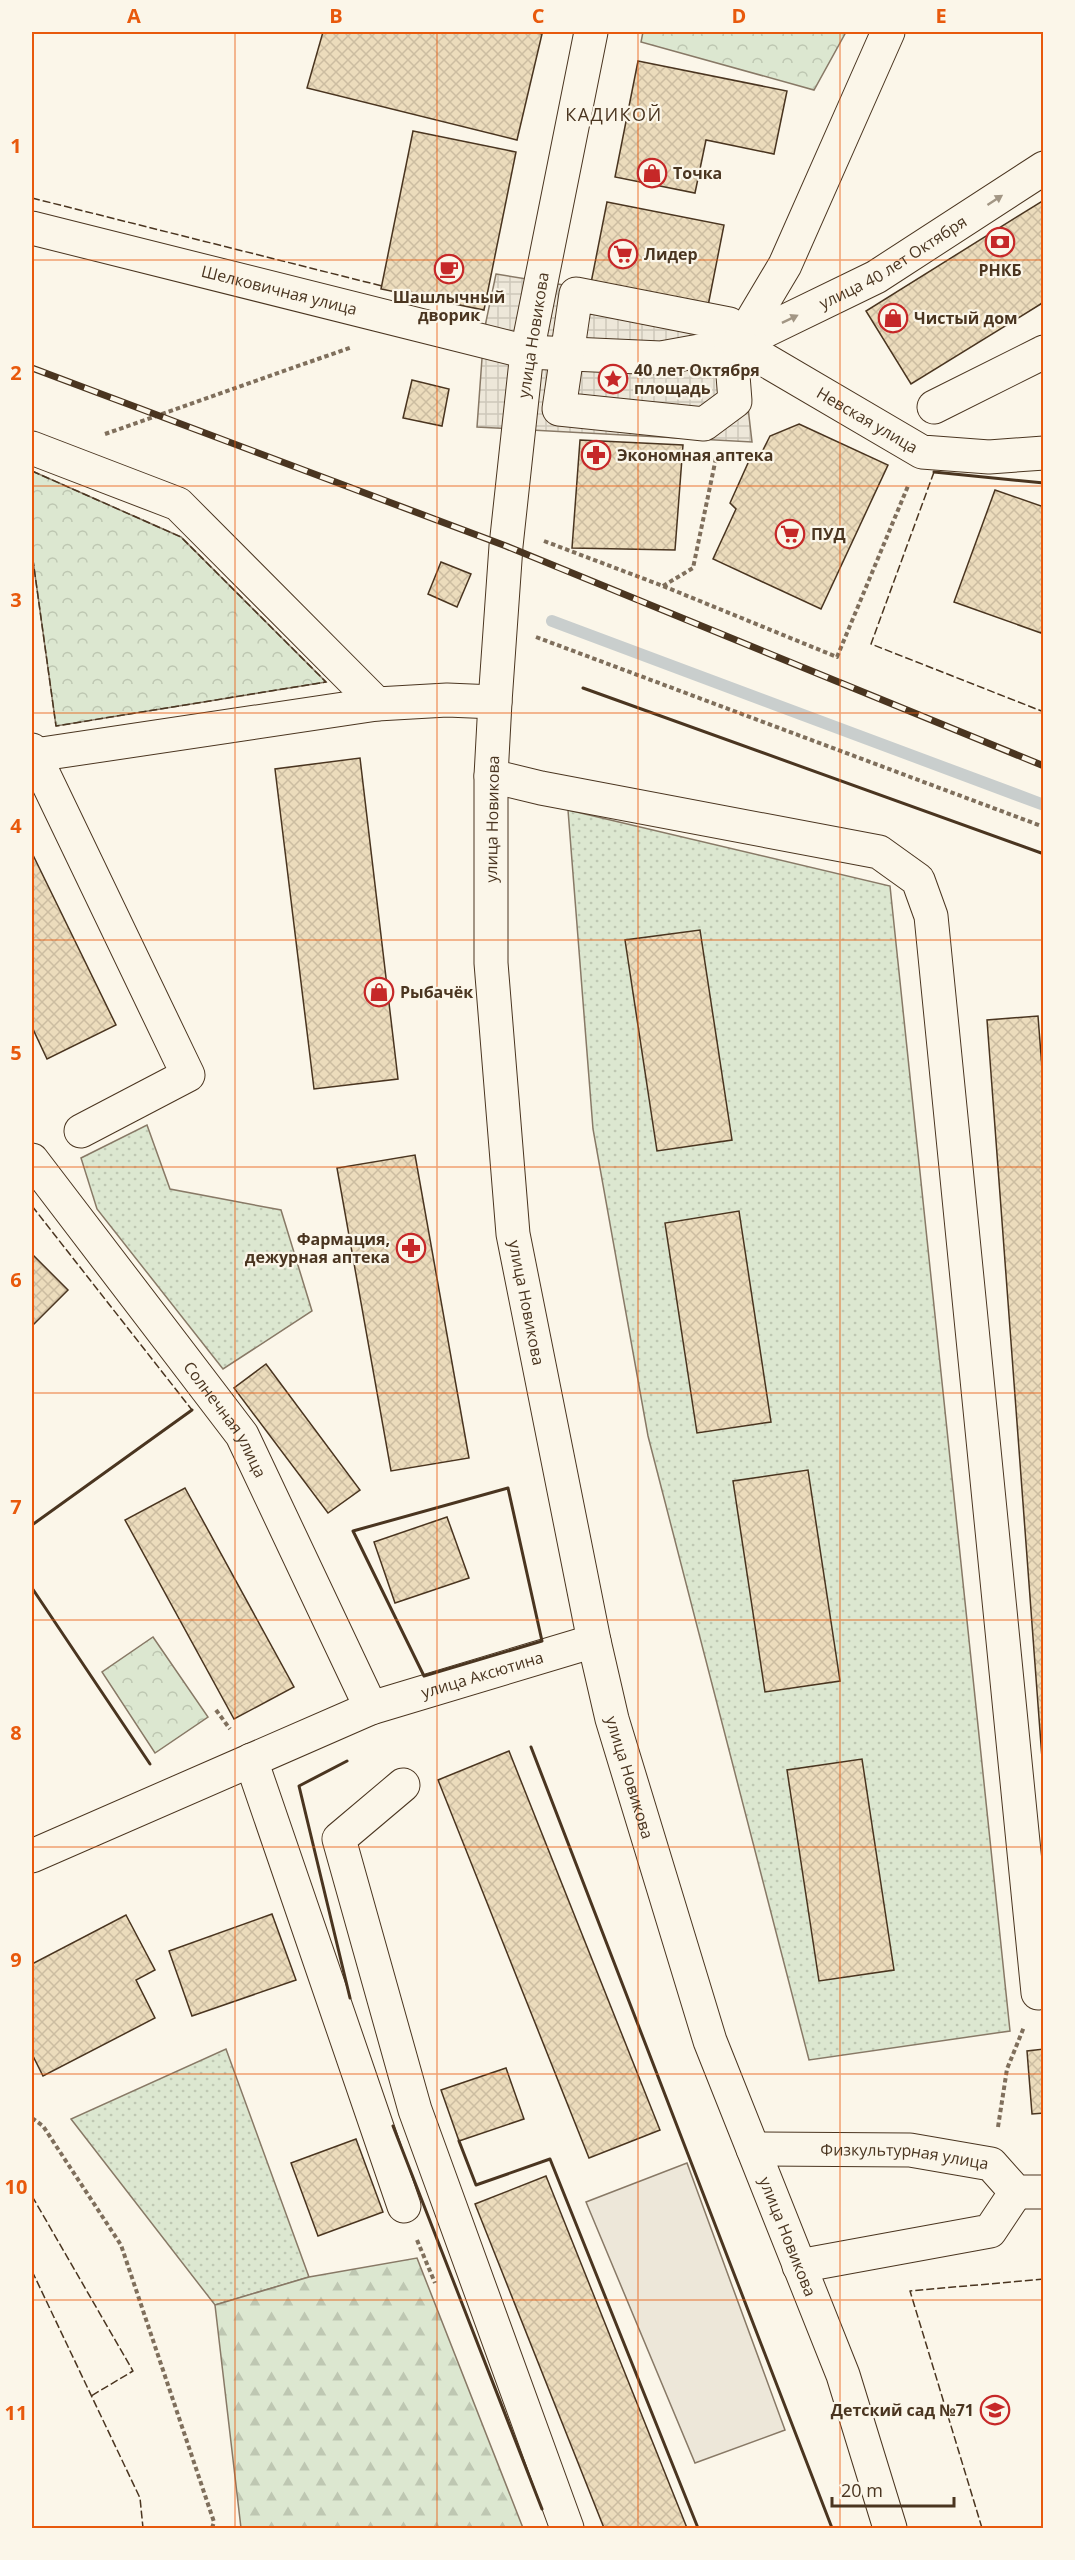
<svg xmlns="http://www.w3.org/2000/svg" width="1075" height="2560" viewBox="0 0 1075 2560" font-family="'Open Sans',sans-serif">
  <defs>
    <pattern id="grass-dots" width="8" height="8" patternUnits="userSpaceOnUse" patternTransform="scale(1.5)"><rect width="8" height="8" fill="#dce7d0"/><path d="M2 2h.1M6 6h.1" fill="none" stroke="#bec7b2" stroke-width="1.8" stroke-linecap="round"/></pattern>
    <pattern id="forest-firs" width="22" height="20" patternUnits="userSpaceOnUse" patternTransform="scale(1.5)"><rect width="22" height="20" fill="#dce7d0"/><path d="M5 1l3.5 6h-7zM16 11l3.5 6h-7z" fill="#bec7b2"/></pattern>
    <pattern id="park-crowns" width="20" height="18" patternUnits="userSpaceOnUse" patternTransform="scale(1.5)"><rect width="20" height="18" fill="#dce7d0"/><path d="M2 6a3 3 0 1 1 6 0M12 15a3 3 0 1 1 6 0" fill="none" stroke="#bec7b2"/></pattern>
    <pattern id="plaza-grid" width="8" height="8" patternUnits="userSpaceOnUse" patternTransform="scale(1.5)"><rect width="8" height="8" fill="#ede7d9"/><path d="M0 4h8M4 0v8" fill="none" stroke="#cdc7ba"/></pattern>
    <pattern id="building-cross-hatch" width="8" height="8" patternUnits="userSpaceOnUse" patternTransform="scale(1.5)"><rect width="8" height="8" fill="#ecdcbc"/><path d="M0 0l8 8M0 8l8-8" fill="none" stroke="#ccbda1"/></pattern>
  </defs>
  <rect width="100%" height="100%" fill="#fbf6e9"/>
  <g fill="url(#grass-dots)" stroke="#887966" stroke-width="1.5">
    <polygon points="568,810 890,886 1010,2031 809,2060 648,1436 593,1129"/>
    <polygon points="147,1125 170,1189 281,1210 312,1311 223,1369 97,1209 81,1158"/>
    <polygon points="226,2049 309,2277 215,2305 71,2119"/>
  </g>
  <polygon fill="url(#forest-firs)" stroke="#887966" stroke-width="1.5" points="417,2258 523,2528 241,2528 215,2305 309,2277"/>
  <g fill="url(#park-crowns)" stroke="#887966" stroke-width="1.5">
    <polygon points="643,32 846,32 814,90 641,42"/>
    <polygon points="32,471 181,537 326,682 56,726 32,553"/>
    <polygon points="153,1637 208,1717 155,1753 102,1672"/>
  </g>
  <polygon fill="#ede7d9" stroke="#887966" stroke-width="1.5" points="687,2163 785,2430 695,2463 586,2202"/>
  <polygon fill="url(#plaza-grid)" stroke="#887966" stroke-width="1.5" points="496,274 737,313 752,442 477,427 484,331"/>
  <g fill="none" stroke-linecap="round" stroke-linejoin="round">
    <polyline stroke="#c9cecd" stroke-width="12" points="552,621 1044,805"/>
  </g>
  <g fill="url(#building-cross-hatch)" stroke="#4a3520" stroke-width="1.5">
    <polygon points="323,32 534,32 542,34 517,140 307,88"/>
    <polygon points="638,61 787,91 774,154 706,140 695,193 615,177"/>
    <polygon points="413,131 516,152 484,310 381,289"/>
    <polygon points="1044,200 1044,302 911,384 866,311"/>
    <polygon points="607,202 724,225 708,306 591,283"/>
    <polygon points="412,380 449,389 442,426 403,418"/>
    <polygon points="799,424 888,465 821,609 713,559 736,509 730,503 753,452 761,454 770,436"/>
    <polygon points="580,440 683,445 675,550 572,548"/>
    <polygon points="995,490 1044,507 1044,625 1041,633 954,602"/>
    <polygon points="441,562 471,574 457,607 428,594"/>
    <polygon points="360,758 398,1079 314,1089 275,769"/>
    <polygon points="32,853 116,1025 47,1059 32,1027"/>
    <polygon points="700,930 732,1140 657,1151 625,940"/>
    <polygon points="1038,1016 1044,1094 1044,1785 987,1020"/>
    <polygon points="415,1155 469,1458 391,1471 337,1168"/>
    <polygon points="739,1211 771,1422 697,1433 665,1223"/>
    <polygon points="32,1254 68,1290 32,1326"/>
    <polygon points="266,1364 360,1490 328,1513 234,1388"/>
    <polygon points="808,1470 840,1681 765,1692 733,1481"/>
    <polygon points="185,1488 294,1687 234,1719 125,1520"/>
    <polygon points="447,1517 469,1578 395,1603 374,1542"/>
    <polygon points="509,1751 660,2130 589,2158 438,1780"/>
    <polygon points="862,1759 894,1970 819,1981 787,1770"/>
    <polygon points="272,1914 296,1980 192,2016 169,1951"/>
    <polygon points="126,1915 155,1970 136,1980 155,2018 43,2076 32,2054 32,1964"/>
    <polygon points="1044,2049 1044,2113 1032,2114 1027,2051"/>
    <polygon points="506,2068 524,2119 459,2141 441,2090"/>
    <polygon points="356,2139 383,2212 318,2236 291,2163"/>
    <polygon points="546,2176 687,2528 604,2528 475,2204"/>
  </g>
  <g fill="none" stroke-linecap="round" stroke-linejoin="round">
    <g stroke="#4a3520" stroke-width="35">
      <g id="minor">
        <path id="s1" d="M32,228l495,124 134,6 77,-14 138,-67 168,-109"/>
        <polygon points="576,294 729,324 735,401 704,424 559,409"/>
        <polyline points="738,344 785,265 888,32"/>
        <path id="s2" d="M738,344l184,108 67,5 55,-4"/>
        <polyline points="934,407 1044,352"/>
        <polyline points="32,448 178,504 377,704"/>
        <polyline points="32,750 188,1075 81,1131"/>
        <polyline points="35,755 377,704 447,700 495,702"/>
        <polyline points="491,776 541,788 879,852 918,880 931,916 1038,1993"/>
        <path id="s3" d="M32,1160l210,275 129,273"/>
        <polyline points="251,1760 404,2206"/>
        <polyline points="403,1785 339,1839 415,2110 567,2528"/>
        <path id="s4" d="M32,1856l339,-148 223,-67"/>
        <path id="s5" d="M753,2149l157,1 81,14 25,28h28"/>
        <polyline points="799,2266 990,2231 1016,2192"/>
      </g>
    </g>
    <g stroke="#4a3520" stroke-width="35">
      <g id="major">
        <path id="s6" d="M591,32l-64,320 -21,194 -11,156 -4,74v187l22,271 81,407 18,78 98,322 133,334 47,153"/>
      </g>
    </g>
    <g stroke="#7f6f5c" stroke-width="4" stroke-dasharray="4.5 3" stroke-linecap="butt">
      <polyline points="105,434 352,347"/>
      <polyline points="544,541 663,586 837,657 908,486"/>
      <polyline points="663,586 693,568 716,458"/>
      <polyline points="536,637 1044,827"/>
      <polyline points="216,1710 230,1729"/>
      <polyline points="32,2118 43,2126 121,2245 214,2522 212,2528"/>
      <polyline points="998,2127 1007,2069 1024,2027"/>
      <polyline points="417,2240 435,2283"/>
    </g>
    <use href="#minor" stroke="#fbf6e9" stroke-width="33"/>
    <use href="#major" stroke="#fbf6e9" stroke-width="33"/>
    <g stroke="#4a3520" stroke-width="7">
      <polyline id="rail" points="32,368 506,546 1044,766"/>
    </g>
    <use href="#rail" stroke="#fbf6e9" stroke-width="4.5" stroke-dasharray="14" stroke-linecap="butt"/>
    <g stroke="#4a3520" stroke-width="1.5" stroke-dasharray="8 3" stroke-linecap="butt">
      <polyline points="32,198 382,286"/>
      <polyline points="32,471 181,537 326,682 56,726 32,553"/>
      <polyline points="934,472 871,644 1044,712"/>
      <polyline points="32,1206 192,1410"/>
      <polyline points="32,2196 133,2371 91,2396"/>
      <polyline points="32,2271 140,2498 143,2528"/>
      <polyline points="982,2528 910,2291 1044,2279"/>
    </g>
    <g stroke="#4a3520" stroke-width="3">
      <polyline points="934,472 1044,483"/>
      <polyline points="583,688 1044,854"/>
      <polygon points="508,1488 542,1641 424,1676 353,1531"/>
      <polyline points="32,1525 192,1410"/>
      <polyline points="32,1588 150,1764"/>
      <polyline points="531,1747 832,2528"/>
      <polyline points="347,1761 299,1786 350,1998"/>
      <polyline points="393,2126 542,2509"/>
      <polyline points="459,2141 476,2185 550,2159 698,2528"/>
    </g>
  </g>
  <defs><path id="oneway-solid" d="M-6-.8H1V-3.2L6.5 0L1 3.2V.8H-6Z" transform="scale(1.5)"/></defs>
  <g fill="#a29684">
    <use href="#oneway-solid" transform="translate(995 200) rotate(-33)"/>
    <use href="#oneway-solid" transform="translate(790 319) rotate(-26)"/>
  </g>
  <path fill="none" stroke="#e8590c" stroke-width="1.5" stroke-opacity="0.55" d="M235,32v2496M437,32v2496M638,32v2496M840,32v2496M32,260h1012M32,486h1012M32,713h1012M32,940h1012M32,1167h1012M32,1393h1012M32,1620h1012M32,1847h1012M32,2074h1012M32,2300h1012"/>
  <defs>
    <g id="shop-ring" transform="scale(1.5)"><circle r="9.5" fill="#fbf6e9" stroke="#c62828" stroke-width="1.5"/><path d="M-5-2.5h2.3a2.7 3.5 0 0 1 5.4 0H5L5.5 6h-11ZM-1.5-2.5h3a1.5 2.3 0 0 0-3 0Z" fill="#c62828"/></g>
    <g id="bank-ring" transform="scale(1.5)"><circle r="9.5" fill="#fbf6e9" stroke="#c62828" stroke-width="1.5"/><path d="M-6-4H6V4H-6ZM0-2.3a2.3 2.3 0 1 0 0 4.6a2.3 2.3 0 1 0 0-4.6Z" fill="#c62828"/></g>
    <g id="supermarket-ring" transform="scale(1.5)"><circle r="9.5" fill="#fbf6e9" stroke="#c62828" stroke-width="1.5"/><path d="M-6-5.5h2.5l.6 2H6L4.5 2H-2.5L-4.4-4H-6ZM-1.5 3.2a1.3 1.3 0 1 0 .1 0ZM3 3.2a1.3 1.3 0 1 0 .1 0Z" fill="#c62828"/></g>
    <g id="cafe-ring" transform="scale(1.5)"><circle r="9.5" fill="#fbf6e9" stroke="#c62828" stroke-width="1.5"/><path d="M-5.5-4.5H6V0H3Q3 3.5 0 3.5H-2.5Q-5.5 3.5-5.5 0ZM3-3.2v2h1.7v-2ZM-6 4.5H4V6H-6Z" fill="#c62828"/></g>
    <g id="sight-ring" transform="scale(1.5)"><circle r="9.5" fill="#fbf6e9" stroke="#c62828" stroke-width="1.5"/><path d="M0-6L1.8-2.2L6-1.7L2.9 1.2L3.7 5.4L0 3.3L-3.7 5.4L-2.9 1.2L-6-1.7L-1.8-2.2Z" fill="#c62828"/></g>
    <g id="pharmacy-ring" transform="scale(1.5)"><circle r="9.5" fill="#fbf6e9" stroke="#c62828" stroke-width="1.5"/><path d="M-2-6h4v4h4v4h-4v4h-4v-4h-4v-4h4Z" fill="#c62828"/></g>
    <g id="school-ring" transform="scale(1.5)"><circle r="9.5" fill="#fbf6e9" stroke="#c62828" stroke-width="1.5"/><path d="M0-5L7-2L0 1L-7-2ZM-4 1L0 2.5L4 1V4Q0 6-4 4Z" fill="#c62828"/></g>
  </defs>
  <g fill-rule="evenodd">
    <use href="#shop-ring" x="652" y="173"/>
    <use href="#bank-ring" x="1000" y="242"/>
    <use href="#supermarket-ring" x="623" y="254"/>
    <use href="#cafe-ring" x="449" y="269"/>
    <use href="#shop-ring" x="893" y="318"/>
    <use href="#sight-ring" x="613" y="379"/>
    <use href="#pharmacy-ring" x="596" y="455"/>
    <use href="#supermarket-ring" x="790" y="534"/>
    <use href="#shop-ring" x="379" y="992"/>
    <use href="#pharmacy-ring" x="411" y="1248"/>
    <use href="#school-ring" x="995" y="2410"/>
  </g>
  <g text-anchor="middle" stroke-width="4.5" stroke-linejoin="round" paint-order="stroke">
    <g font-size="16" font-weight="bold" fill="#4a3520" stroke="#fbf6e9" text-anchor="start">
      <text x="673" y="179">Точка</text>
      <text x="644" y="260">Лидер</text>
      <text x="1000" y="276" text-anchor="middle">РНКБ</text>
      <text x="449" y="303" text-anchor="middle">Шашлычный<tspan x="449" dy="18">дворик</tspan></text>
      <text x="914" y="324">Чистый дом</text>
      <text x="634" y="376">40 лет Октября<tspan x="634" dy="18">площадь</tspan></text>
      <text x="617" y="461">Экономная аптека</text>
      <text x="811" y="540">ПУД</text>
      <text x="400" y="998">Рыбачёк</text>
      <text x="390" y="1245" text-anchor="end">Фармация,<tspan x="390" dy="18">дежурная аптека</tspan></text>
      <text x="974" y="2416" text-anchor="end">Детский сад №71</text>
    </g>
    <g font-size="16" fill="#4a3520" stroke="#fbf6e9">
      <text dy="6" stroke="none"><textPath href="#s1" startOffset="898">улица 40 лет Октября</textPath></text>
      <text dy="6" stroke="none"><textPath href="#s1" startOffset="255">Шелковичная улица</textPath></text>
      <text transform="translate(533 335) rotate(-81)" y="6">улица Новикова</text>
      <text dy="6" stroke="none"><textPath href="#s2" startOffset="150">Невская улица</textPath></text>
      <text transform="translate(492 819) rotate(-89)" y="6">улица Новикова</text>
      <text dy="6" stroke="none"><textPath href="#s6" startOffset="1281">улица Новикова</textPath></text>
      <text dy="6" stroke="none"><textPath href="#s3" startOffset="324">Солнечная улица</textPath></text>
      <text dy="6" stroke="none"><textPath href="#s4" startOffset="486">улица Аксютина</textPath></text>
      <text dy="6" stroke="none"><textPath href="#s6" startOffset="1767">улица Новикова</textPath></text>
      <text dy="6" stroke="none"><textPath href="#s5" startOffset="152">Физкультурная улица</textPath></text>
      <text dy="6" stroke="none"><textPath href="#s6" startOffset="2253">улица Новикова</textPath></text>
    </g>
    <g font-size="18" letter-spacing="1.5" fill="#4a3520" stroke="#fbf6e9">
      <text x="614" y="121">КАДИКОЙ</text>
    </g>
  </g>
  <rect width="1075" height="2560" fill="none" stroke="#fbf6e9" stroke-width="66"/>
  <path d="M832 2497v9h122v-9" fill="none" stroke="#4a3520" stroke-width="3"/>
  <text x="841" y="2497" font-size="18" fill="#4a3520" stroke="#fbf6e9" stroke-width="4.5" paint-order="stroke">20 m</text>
  <rect x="33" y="33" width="1009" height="2494" fill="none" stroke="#e8590c" stroke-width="2"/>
  <g font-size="20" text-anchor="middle" font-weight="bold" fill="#e8590c">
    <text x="134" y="23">A</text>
    <text x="336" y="23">B</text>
    <text x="538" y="23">C</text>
    <text x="739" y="23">D</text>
    <text x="941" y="23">E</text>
    <text x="16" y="153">1</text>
    <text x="16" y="380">2</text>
    <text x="16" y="607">3</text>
    <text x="16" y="833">4</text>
    <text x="16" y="1060">5</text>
    <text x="16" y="1287">6</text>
    <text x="16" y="1514">7</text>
    <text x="16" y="1740">8</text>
    <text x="16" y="1967">9</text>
    <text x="16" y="2194">10</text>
    <text x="16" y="2420">11</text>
  </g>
</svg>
